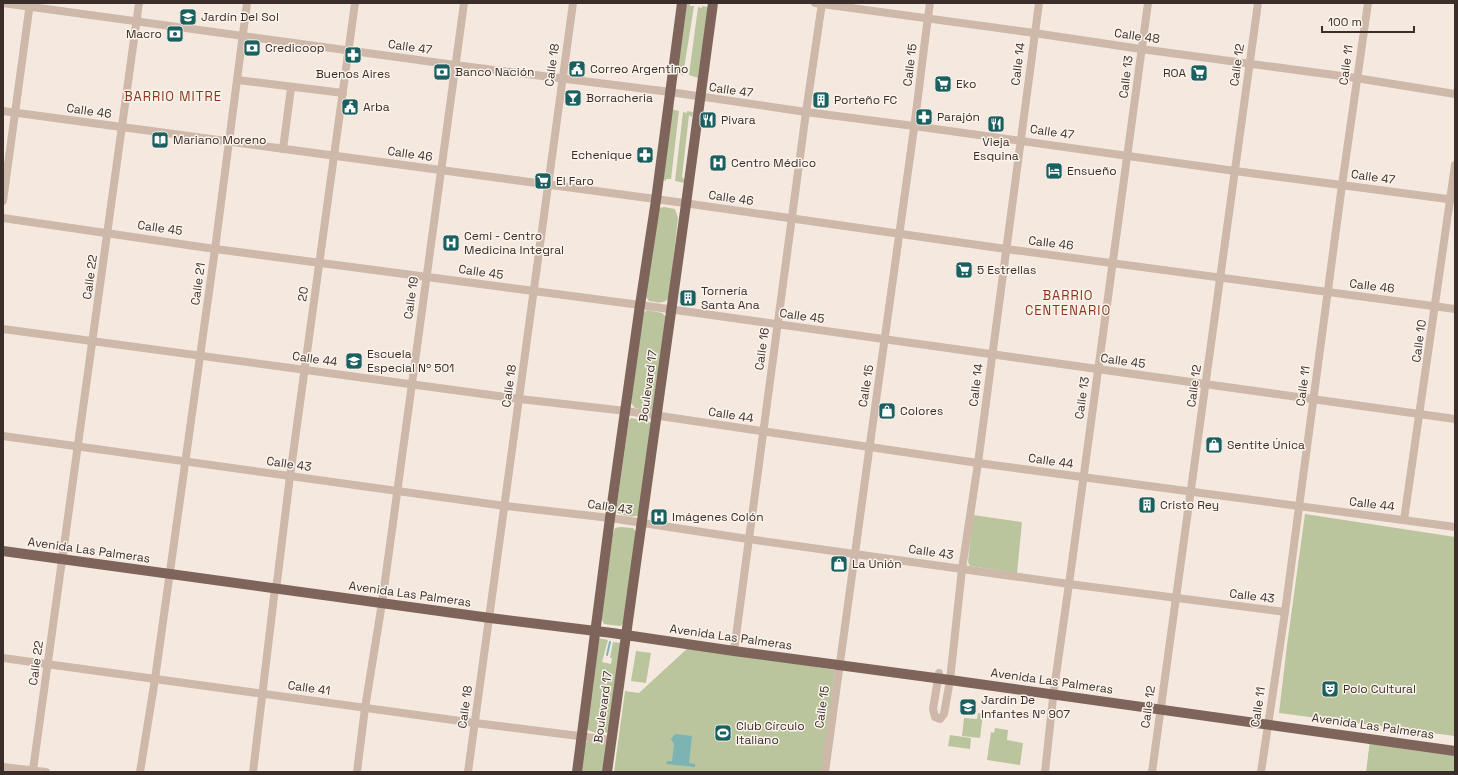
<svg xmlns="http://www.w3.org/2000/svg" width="1458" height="775" viewBox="0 0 1458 775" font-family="'Space Grotesk',sans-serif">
  <rect width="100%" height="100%" fill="#f5e9df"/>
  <g fill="#bac59d">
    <polygon points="684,3 690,4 690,6 694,6 683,75 675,74"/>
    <polygon points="702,6 708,7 698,78 689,75 698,7 702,8"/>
    <polygon points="671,109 679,111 671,179 666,179 666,181 662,179"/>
    <polygon points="687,111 693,112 692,117 689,115 682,177 685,180 685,183 675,181 683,112 687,113"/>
    <path d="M664,207l11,2 3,9 -9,79c-4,8 -13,5 -20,4l-4,-5 13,-88z"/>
    <polygon points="647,310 662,313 666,317 654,409 651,411 635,408 631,403 643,313"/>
    <path d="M631,418l17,3 3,2 -12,92c-6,3 -19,1 -23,-4l13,-91z"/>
    <polygon points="1305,514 1455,537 1455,736 1279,713 1287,645"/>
    <polygon points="973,515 1022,522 1017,573 970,566 968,562"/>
    <polygon points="620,527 633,528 637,533 623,624 620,626 604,624 601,618 613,534 615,528"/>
    <path d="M598,638l10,2 -6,22 9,2 1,-6h-2l3,-16 8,1 -13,89c-5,2 -17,1 -21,-3z"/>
    <polygon points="690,646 835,670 822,772 614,772 625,691 639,693"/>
    <polygon points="636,651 651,653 646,683 631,681"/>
    <polygon points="978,713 983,714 980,738 962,736 964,718 977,719"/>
    <polygon points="995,728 1008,730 1007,740 1023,743 1020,765 987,760 991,732 994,733"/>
    <polygon points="950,735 971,738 970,749 948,746"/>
    <polygon points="589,740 605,743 607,746 604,772 580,772 585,743"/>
    <polygon points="1370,740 1455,753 1455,772 1366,772"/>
  </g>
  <polygon fill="#7cb4b3" points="675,734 692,736 689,763 695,764 695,767 666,764 667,761 672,761 674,744 671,739"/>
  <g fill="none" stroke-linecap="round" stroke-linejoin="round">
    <polyline stroke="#7cb4b3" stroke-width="2" points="607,655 610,642"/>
    <g stroke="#ceb8a9" stroke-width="8">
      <polyline points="3,3 455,65 670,92 806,112 914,126 1235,171 1455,200"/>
      <polyline points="815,3 1034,33 1141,49 1356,78 1455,94"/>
      <polyline points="237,80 343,93"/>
      <polyline points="3,111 670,201 1006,249 1455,309"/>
      <polyline points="283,149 291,88"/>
      <polyline points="3,201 30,3"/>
      <polyline points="3,218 215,249 640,305 1455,419"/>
      <polyline points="3,329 520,399 626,411 978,463 1455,527"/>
      <polyline points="3,436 505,506 610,518 748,539 1069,584 1285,612"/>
      <polyline points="1404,520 1455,165"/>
      <polyline points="734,651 806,112 822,3"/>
      <polyline points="3,658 475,723 611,740"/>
      <polyline points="939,673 933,709 935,717 940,719 944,714 950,680 962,569 978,463 1039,3"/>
      <polyline points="3,767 46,772"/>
      <path d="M33,770c36,-255 71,-511 106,-767"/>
      <polyline points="140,772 155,679 215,249 247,3"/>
      <polyline points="253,772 275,588 277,582 290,476 355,3"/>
      <polyline points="357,772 365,708 382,603 464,3"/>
      <polyline points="468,772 573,3"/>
      <path d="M825,772c28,-207 57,-415 86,-622 7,-49 12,-98 19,-147"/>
      <polyline points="1045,772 1054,689 1069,584 1148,3"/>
      <polyline points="1152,772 1258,3"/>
      <polyline points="1261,772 1285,612 1342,185 1368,3"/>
    </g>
    <g stroke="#7e645a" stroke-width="10">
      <polyline points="3,551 490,618 612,633 734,651 950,680 1455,751"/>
      <polyline points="577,772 610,518 640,305 656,200 682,3"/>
      <polyline points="607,772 686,204 713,3"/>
    </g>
  </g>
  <defs>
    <g id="school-square" transform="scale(0.9)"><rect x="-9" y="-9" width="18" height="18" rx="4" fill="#1b6060" stroke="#fbf4ec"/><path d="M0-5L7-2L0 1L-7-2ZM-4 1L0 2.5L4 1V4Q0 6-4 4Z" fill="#fff"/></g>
    <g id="bank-square" transform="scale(0.9)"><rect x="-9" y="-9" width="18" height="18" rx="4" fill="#1b6060" stroke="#fbf4ec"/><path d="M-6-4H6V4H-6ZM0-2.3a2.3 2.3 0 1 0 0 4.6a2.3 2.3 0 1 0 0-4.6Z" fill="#fff"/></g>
    <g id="pharmacy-square" transform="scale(0.9)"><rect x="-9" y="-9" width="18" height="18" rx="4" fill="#1b6060" stroke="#fbf4ec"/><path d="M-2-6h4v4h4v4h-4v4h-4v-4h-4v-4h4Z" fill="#fff"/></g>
    <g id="civic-square" transform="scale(0.9)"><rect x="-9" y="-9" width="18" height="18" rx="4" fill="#1b6060" stroke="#fbf4ec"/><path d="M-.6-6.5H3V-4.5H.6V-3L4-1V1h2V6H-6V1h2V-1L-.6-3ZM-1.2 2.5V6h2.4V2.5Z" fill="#fff"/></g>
    <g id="supermarket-square" transform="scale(0.9)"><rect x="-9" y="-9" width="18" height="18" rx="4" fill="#1b6060" stroke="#fbf4ec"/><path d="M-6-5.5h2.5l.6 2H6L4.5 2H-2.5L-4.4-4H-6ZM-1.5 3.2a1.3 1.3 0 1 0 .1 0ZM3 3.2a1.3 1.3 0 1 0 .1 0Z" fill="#fff"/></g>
    <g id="bar-square" transform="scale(0.9)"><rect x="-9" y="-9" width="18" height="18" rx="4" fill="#1b6060" stroke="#fbf4ec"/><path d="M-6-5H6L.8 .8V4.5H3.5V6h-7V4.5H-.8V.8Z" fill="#fff"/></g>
    <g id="building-square" transform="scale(0.9)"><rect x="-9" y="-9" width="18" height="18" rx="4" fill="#1b6060" stroke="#fbf4ec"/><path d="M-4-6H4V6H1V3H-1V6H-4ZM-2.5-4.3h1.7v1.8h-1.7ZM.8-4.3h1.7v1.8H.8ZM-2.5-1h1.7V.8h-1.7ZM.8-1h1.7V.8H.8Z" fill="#fff"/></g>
    <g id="restaurant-square" transform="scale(0.9)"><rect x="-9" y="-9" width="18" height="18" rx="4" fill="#1b6060" stroke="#fbf4ec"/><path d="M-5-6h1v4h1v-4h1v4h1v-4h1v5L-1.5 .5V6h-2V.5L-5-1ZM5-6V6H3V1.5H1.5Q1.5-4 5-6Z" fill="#fff"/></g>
    <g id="library-square" transform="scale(0.9)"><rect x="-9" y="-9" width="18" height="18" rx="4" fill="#1b6060" stroke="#fbf4ec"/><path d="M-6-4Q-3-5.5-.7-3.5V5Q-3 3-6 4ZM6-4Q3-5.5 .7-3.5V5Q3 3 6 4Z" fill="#fff"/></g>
    <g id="hospital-square" transform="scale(0.9)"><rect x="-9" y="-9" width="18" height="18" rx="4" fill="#1b6060" stroke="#fbf4ec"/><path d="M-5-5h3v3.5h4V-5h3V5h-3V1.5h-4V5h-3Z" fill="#fff"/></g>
    <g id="hotel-square" transform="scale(0.9)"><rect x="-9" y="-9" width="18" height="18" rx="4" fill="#1b6060" stroke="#fbf4ec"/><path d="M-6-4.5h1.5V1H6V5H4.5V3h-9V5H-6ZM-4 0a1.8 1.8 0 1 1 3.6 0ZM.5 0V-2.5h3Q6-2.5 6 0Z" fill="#fff"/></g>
    <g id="shop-square" transform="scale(0.9)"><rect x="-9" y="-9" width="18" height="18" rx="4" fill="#1b6060" stroke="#fbf4ec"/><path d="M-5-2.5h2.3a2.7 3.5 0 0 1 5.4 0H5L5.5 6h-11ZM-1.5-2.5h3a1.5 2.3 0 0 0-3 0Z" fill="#fff"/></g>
    <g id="theatre-square" transform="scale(0.9)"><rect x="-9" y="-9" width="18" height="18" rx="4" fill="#1b6060" stroke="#fbf4ec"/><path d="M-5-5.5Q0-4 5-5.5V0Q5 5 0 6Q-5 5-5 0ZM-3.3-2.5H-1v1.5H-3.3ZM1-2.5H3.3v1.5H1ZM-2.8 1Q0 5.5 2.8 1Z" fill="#fff"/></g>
    <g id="stadium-square" transform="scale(0.9)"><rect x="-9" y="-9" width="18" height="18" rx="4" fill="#1b6060" stroke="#fbf4ec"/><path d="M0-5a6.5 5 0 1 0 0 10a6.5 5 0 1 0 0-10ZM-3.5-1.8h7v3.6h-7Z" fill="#fff"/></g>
  </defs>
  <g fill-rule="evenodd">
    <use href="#school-square" x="188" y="17"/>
    <use href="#bank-square" x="175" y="34"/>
    <use href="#bank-square" x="252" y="48"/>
    <use href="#pharmacy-square" x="353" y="55"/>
    <use href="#civic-square" x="577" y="69"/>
    <use href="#bank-square" x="442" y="72"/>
    <use href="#supermarket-square" x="1199" y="73"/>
    <use href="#supermarket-square" x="943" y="84"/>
    <use href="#bar-square" x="573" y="98"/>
    <use href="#building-square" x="821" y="100"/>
    <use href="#civic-square" x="350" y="107"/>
    <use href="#pharmacy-square" x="924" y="117"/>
    <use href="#restaurant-square" x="708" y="120"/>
    <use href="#restaurant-square" x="996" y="124"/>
    <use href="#library-square" x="160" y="140"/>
    <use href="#pharmacy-square" x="645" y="155"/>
    <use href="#hospital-square" x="718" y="163"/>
    <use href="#hotel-square" x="1054" y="171"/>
    <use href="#supermarket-square" x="543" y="181"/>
    <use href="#hospital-square" x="451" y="243"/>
    <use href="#supermarket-square" x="964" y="270"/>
    <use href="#building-square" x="688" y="298"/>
    <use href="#school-square" x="354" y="361"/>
    <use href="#shop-square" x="887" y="411"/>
    <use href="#shop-square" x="1214" y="445"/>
    <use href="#building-square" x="1147" y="505"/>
    <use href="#hospital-square" x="659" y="517"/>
    <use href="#shop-square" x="839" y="564"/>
    <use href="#theatre-square" x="1330" y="689"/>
    <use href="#school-square" x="968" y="707"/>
    <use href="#stadium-square" x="723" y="733"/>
  </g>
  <g text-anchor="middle" stroke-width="3" stroke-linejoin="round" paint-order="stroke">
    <g font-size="12" fill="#3b2e2a" stroke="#fbf4ec" text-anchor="start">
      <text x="201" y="21">Jardín Del Sol</text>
      <text x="162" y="38" text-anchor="end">Macro</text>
      <text x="265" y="52">Credicoop</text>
      <text x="590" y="73">Correo Argentino</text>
      <text x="455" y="76">Banco Nación</text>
      <text x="1186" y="77" text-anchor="end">ROA</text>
      <text x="353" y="78" text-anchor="middle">Buenos Aires</text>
      <text x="956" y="88">Eko</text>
      <text x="586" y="102">Borracheria</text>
      <text x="834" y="104">Porteño FC</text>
      <text x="363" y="111">Arba</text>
      <text x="937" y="121">Parajón</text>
      <text x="721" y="124">Pivara</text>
      <text x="173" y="144">Mariano Moreno</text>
      <text x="996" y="146" text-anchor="middle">Vieja<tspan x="996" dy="14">Esquina</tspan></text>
      <text x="632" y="159" text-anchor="end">Echenique</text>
      <text x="731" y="167">Centro Médico</text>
      <text x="1067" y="175">Ensueño</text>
      <text x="556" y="185">El Faro</text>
      <text x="464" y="240">Cemi - Centro<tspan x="464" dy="14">Medicina Integral</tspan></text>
      <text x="977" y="274">5 Estrellas</text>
      <text x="701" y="295">Tornería<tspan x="701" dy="14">Santa Ana</tspan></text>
      <text x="367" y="358">Escuela<tspan x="367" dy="14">Especial Nº 501</tspan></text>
      <text x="900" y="415">Colores</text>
      <text x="1227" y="449">Sentite Única</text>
      <text x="1160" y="509">Cristo Rey</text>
      <text x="672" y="521">Imágenes Colón</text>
      <text x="852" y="568">La Unión</text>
      <text x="1343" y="693">Polo Cultural</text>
      <text x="981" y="704">Jardín De<tspan x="981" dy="14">Infantes Nº 907</tspan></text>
      <text x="736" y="730">Club Círculo<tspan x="736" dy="14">Italiano</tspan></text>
    </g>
    <g font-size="12" fill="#3b2e2a" stroke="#fbf4ec">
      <text transform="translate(1137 36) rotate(8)" y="4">Calle 48</text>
      <text transform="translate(410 47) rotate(8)" y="4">Calle 47</text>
      <text transform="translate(1018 64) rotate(-83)" y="4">Calle 14</text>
      <text transform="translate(552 65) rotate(-82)" y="4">Calle 18</text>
      <text transform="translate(910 65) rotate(-83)" y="4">Calle 15</text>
      <text transform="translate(1237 65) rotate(-82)" y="4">Calle 12</text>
      <text transform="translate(1346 65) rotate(-82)" y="4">Calle 11</text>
      <text transform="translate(1126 77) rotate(-83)" y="4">Calle 13</text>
      <text transform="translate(731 90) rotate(8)" y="4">Calle 47</text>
      <text transform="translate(89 111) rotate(8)" y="4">Calle 46</text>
      <text transform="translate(1052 132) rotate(8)" y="4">Calle 47</text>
      <text transform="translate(410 154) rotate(8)" y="4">Calle 46</text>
      <text transform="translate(1373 177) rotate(8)" y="4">Calle 47</text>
      <text transform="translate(731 198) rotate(8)" y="4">Calle 46</text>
      <text transform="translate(160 228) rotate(8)" y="4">Calle 45</text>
      <text transform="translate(1051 243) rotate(7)" y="4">Calle 46</text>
      <text transform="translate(481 272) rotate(8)" y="4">Calle 45</text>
      <text transform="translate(90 277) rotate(-82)" y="4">Calle 22</text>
      <text transform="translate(198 284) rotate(-82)" y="4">Calle 21</text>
      <text transform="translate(1372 286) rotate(7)" y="4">Calle 46</text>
      <text transform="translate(303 294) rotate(-82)" y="4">20</text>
      <text transform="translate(411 298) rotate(-82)" y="4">Calle 19</text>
      <text transform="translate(802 316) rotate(8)" y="4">Calle 45</text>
      <text transform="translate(1419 341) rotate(-82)" y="4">Calle 10</text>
      <text transform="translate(762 349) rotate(-82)" y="4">Calle 16</text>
      <text transform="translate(315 359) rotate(8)" y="4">Calle 44</text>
      <text transform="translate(1123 361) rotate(8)" y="4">Calle 45</text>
      <text transform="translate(976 385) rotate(-83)" y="4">Calle 14</text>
      <text transform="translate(509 386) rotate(-82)" y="4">Calle 18</text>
      <text transform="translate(648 386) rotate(-82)" y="4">Boulevard 17</text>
      <text transform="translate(866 386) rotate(-81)" y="4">Calle 15</text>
      <text transform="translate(1194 386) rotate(-82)" y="4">Calle 12</text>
      <text transform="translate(1303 386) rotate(-82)" y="4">Calle 11</text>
      <text transform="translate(1082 398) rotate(-82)" y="4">Calle 13</text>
      <text transform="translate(731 415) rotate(9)" y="4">Calle 44</text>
      <text transform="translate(1051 461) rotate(8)" y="4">Calle 44</text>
      <text transform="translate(289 464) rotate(8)" y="4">Calle 43</text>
      <text transform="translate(1372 504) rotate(7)" y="4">Calle 44</text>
      <text transform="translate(610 507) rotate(8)" y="4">Calle 43</text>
      <text transform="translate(89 550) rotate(8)" y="4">Avenida Las Palmeras</text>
      <text transform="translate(931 552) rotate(8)" y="4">Calle 43</text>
      <text transform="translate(410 594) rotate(8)" y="4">Avenida Las Palmeras</text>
      <text transform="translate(1252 596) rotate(7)" y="4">Calle 43</text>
      <text transform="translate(731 637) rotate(8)" y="4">Avenida Las Palmeras</text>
      <text transform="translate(36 663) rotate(-82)" y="4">Calle 22</text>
      <text transform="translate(1052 681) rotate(8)" y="4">Avenida Las Palmeras</text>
      <text transform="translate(309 688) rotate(8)" y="4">Calle 41</text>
      <text transform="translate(465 707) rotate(-82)" y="4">Calle 18</text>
      <text transform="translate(603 707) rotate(-82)" y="4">Boulevard 17</text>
      <text transform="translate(822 707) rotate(-82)" y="4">Calle 15</text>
      <text transform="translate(1148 707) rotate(-82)" y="4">Calle 12</text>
      <text transform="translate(1258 707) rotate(-81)" y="4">Calle 11</text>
      <text transform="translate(1373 726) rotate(8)" y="4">Avenida Las Palmeras</text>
    </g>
    <g font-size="13" letter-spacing="1" fill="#90311c" stroke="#fbf4ec">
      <text x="173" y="101">BARRIO MITRE</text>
      <text x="1068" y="300">BARRIO<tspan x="1068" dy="15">CENTENARIO</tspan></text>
    </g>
  </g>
  <rect width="1458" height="775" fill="none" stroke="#3b2e2a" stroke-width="8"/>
  <path d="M1322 26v6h92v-6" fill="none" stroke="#3b2e2a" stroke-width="2"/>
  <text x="1328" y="26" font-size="12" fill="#3b2e2a" stroke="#fbf4ec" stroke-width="3" paint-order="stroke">100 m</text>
</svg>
